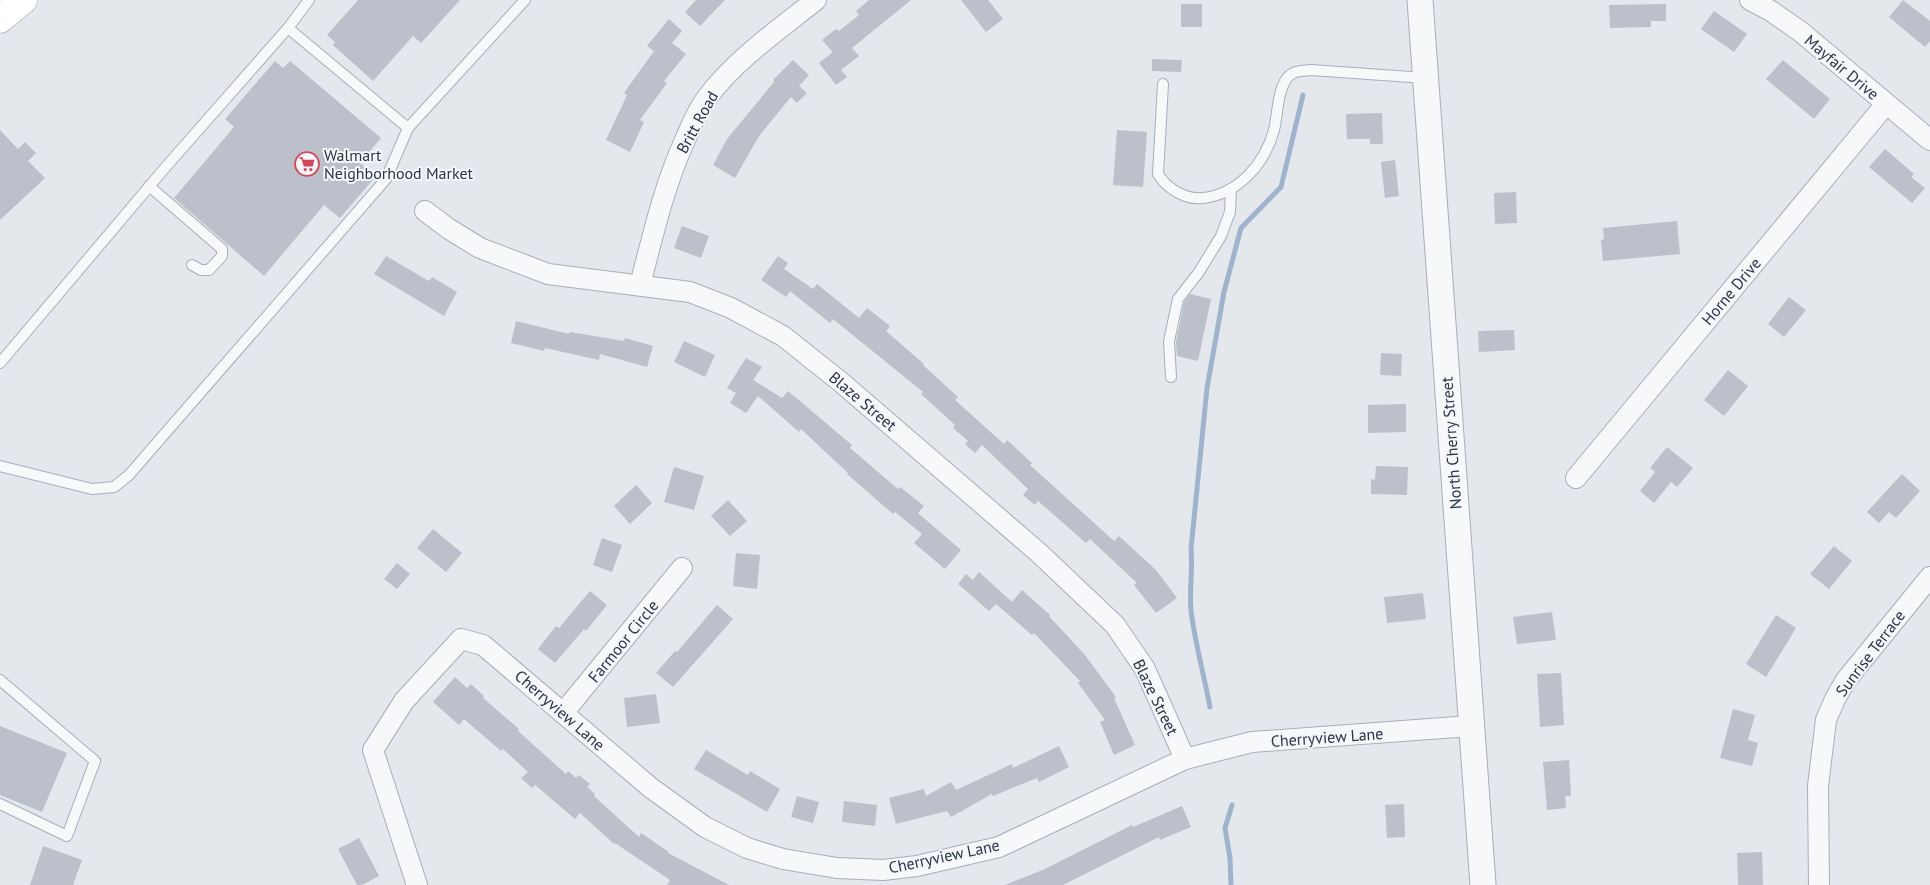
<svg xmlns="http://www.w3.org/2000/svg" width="1930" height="885" viewBox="0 0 1930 885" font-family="'PT Sans',sans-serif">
  <rect width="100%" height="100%" fill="#e4e7ec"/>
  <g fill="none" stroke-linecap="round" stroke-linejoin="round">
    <g stroke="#9fb4cc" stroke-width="5">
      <path d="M1210,707c-6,-32 -15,-64 -19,-96 -2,-21 2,-41 0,-62l16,-161 17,-96 17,-64 40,-41 22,-92"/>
      <polyline points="1231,885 1230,858 1225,828 1232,805"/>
    </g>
  </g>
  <g fill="#bbc0ca">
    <polygon points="358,0 460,0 421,43 413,36 373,81 333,45 335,42 327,35"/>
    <polygon points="696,0 725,0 700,26 685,12"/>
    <polygon points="869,0 911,0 852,48 859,56 841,70 847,77 836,85 819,63 833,52 822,40 836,29 839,31 859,15 856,11"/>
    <polygon points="961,0 988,0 1003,19 986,32"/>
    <polygon points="1903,0 1930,21 1930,41 1925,47 1889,17"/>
    <rect x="1181" y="4" width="21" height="23"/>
    <polygon points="1666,4 1666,21 1651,21 1651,27 1610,28 1609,5"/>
    <polygon points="1714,11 1747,34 1734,52 1701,29"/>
    <polygon points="669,19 682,31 672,43 686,54 664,81 667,83 640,120 644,122 630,152 606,140 627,95 624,93 654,51 647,46"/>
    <polygon points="1152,59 1182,60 1181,72 1152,71"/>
    <polygon points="793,60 809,75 799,86 807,93 797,103 791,97 759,136 735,178 713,165 727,139 774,82 773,80"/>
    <polygon points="1783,60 1830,99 1814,119 1766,79"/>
    <polygon points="275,61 283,68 290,61 381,138 360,163 376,176 340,218 324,205 264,276 174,198 234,127 225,119"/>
    <polygon points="1382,113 1383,144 1370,144 1370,139 1347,139 1346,114"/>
    <polygon points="0,130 18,149 25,142 36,153 28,161 45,178 0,220"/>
    <polygon points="1117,130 1147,132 1143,187 1113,185"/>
    <polygon points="1885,149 1914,174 1911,177 1925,188 1912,203 1869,167"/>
    <polygon points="1395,160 1399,196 1385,198 1381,162"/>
    <polygon points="1516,192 1517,223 1495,224 1494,193"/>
    <polygon points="1677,221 1680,254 1603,261 1601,240 1604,239 1603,228"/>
    <polygon points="682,226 709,236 701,258 674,248"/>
    <polygon points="386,256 429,281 432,277 457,292 444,316 374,274"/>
    <polygon points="778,256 788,263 784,269 813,289 817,284 859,318 867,308 890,326 886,331 924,364 923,365 958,397 955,400 1004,444 1007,440 1032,463 1030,465 1114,541 1119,536 1156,570 1177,598 1156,613 1134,585 1137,583 1090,539 1086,543 1038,501 1035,505 1023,495 1028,489 982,445 975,453 965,444 968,441 953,428 955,425 921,394 923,392 833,319 830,323 790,291 786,297 761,280"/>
    <polygon points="1190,294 1211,299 1198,361 1177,356 1176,342 1184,302"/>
    <polygon points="1789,297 1806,310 1784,337 1768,324"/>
    <polygon points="516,321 569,334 570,332 624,341 625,338 653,346 647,367 600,354 599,360 545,348 544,351 511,343"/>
    <polygon points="1514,330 1515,350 1479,352 1478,331"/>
    <polygon points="684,341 715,355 705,377 674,362"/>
    <polygon points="1381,353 1402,354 1401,376 1380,375"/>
    <polygon points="746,358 762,367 753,380 782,398 788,391 852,445 850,448 898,489 900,487 924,506 918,513 961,550 945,569 914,543 922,534 895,512 893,514 847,474 848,473 801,429 799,432 758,396 746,413 730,403 736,393 727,388"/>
    <polygon points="1728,370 1748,386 1724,416 1704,400"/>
    <polygon points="1406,404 1406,432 1368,433 1368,405"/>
    <polygon points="1667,447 1693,468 1677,487 1671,482 1654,503 1640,491 1655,472 1650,468"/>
    <polygon points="1376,466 1408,467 1407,495 1371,494 1371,479 1375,480"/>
    <polygon points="674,467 704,476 694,510 664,502"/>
    <polygon points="1902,474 1920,491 1896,518 1889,512 1879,523 1867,512"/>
    <polygon points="636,485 652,503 630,524 614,506"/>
    <polygon points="728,500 747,521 730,536 711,516"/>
    <polygon points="433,529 462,553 446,572 417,548"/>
    <polygon points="602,538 622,545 612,572 593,565"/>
    <polygon points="1834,546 1852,561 1829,589 1810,574"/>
    <polygon points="736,553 760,555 757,589 733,586"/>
    <polygon points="397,563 410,574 397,589 384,579"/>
    <polygon points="979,572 1012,602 1022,590 1050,615 1049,616 1085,655 1116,697 1114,698 1135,745 1114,755 1100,722 1105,720 1078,683 1080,681 1034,633 1032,635 996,604 989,611 958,584 966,574 973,580"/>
    <polygon points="590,591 607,605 586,631 584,629 555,663 538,649 556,626 559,628"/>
    <polygon points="1423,593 1426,619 1387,623 1384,597"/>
    <polygon points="717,605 733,619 673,687 656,673 675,651 677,652"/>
    <polygon points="1552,612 1556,640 1517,644 1513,617"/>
    <polygon points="1776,615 1796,628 1766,677 1746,664"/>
    <polygon points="1561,673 1564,725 1540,727 1537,674"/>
    <polygon points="455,677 467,688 471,684 484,696 483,698 519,729 518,731 566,774 568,771 576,778 579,775 590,784 587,787 595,794 594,796 639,837 641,833 669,852 668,853 729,885 667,885 670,880 615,843 614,844 580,813 575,819 535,785 532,788 521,778 528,772 503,749 501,751 464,719 459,725 433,702"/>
    <polygon points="656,694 660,723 627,727 624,698"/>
    <polygon points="1733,709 1755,715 1748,740 1758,743 1752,766 1720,758"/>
    <polygon points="0,726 67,753 42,812 0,795"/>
    <polygon points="1059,746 1069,767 1039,782 1037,778 993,796 992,794 951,817 947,811 896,824 889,798 924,789 926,796 951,782 956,790 1012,764 1013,768"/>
    <polygon points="706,750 748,775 750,771 780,789 767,812 694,769"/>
    <polygon points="1569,760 1571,796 1565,796 1566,808 1547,810 1543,762"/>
    <polygon points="797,796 819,802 813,823 791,817"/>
    <polygon points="844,801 877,805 875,826 842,822"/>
    <polygon points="1404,804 1405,837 1387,838 1385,805"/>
    <polygon points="1182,806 1191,827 1160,840 1159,837 1063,885 1005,885 1045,869 1132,825 1133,827"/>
    <polygon points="359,838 379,876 362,885 357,885 338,849"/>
    <polygon points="43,846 82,860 73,885 30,885"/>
    <polygon points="1762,852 1763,885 1738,885 1737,853"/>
  </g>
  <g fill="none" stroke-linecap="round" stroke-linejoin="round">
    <g stroke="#a9aeb7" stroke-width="12">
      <g id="service">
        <polyline points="288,28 408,128"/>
        <path d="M1163,84l-5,90c9,15 28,26 45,24 36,-4 62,-35 71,-68 4,-16 3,-38 13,-52 6,-8 15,-7 24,-8l114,8"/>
        <polyline points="149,186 222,249 222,256 209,270 201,270 192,265"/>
        <polyline points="0,363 164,169 288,28 309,0"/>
        <polyline points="1171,377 1169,341 1178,299 1199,272 1221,236 1230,212 1231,189"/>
        <polyline points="0,466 92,489 114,487 129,475 386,179 408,128 525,0"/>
        <polyline points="0,680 95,761 67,836 0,804"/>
      </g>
    </g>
    <g stroke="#a9aeb7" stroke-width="22">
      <g id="minor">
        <polyline points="1750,0 1771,11 1801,32 1930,140"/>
        <polyline points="425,211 449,229 480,248 548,274 690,292 731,308 783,336 842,383 1039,553 1115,625 1145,669 1185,759"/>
        <path d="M640,285c13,-50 24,-99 45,-145 6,-14 12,-29 21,-41 29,-39 72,-69 110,-99"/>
        <polyline points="1576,478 1886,104"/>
        <polyline points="563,713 682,568"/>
        <polyline points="417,885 373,750 404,701 461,639 483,645 651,788 705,827 747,848 783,859 837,868 883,870 917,866 999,847 1185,759 1252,742 1470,726"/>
        <polyline points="1819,885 1818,786 1826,720 1835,699 1846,680 1930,577"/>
      </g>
    </g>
    <g stroke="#a9aeb7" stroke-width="27">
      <polyline id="tertiary" points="1420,0 1483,885"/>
    </g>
    <g stroke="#a3abb8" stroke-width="29">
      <polyline id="primary" points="0,19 23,0"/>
    </g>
    <use href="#service" stroke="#f7f8fa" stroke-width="10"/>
    <use href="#minor" stroke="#f7f8fa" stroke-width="20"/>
    <use href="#tertiary" stroke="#f7f8fa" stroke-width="25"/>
    <use href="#primary" stroke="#fff" stroke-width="28"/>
  </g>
  <defs>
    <g id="supermarket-ring" transform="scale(1.25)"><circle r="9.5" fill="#f4f6f9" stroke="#d1495b" stroke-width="1.5"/><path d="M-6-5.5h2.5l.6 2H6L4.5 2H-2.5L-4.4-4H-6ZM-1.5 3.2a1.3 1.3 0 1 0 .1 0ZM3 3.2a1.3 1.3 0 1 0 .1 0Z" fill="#d1495b"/></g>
  </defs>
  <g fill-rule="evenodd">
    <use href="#supermarket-ring" x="307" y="164"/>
  </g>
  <g text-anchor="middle" stroke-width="4" stroke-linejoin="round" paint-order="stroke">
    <g font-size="16" fill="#2b3445" stroke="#f4f6f9">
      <text transform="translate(1842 67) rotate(40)" y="6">Mayfair Drive</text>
      <text transform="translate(697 122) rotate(-61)" y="6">Britt Road</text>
      <text transform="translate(1731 291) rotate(-50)" y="6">Horne Drive</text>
      <text transform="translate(863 401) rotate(40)" y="6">Blaze Street</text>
      <text transform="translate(1451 443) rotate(-94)" y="6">North Cherry Street</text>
      <text transform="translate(623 641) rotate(-51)" y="6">Farmoor Circle</text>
      <text transform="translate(1870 653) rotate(-53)" y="6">Sunrise Terrace</text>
      <text transform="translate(1156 697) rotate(64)" y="6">Blaze Street</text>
      <text transform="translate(560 710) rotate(41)" y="6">Cherryview Lane</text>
      <text transform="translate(1327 737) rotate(-4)" y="6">Cherryview Lane</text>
      <text transform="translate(944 856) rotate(-12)" y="6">Cherryview Lane</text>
    </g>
    <g font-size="16" fill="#2b3445" stroke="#f4f6f9" text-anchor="start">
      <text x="324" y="161">Walmart<tspan x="324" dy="18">Neighborhood Market</tspan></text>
    </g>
  </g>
</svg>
